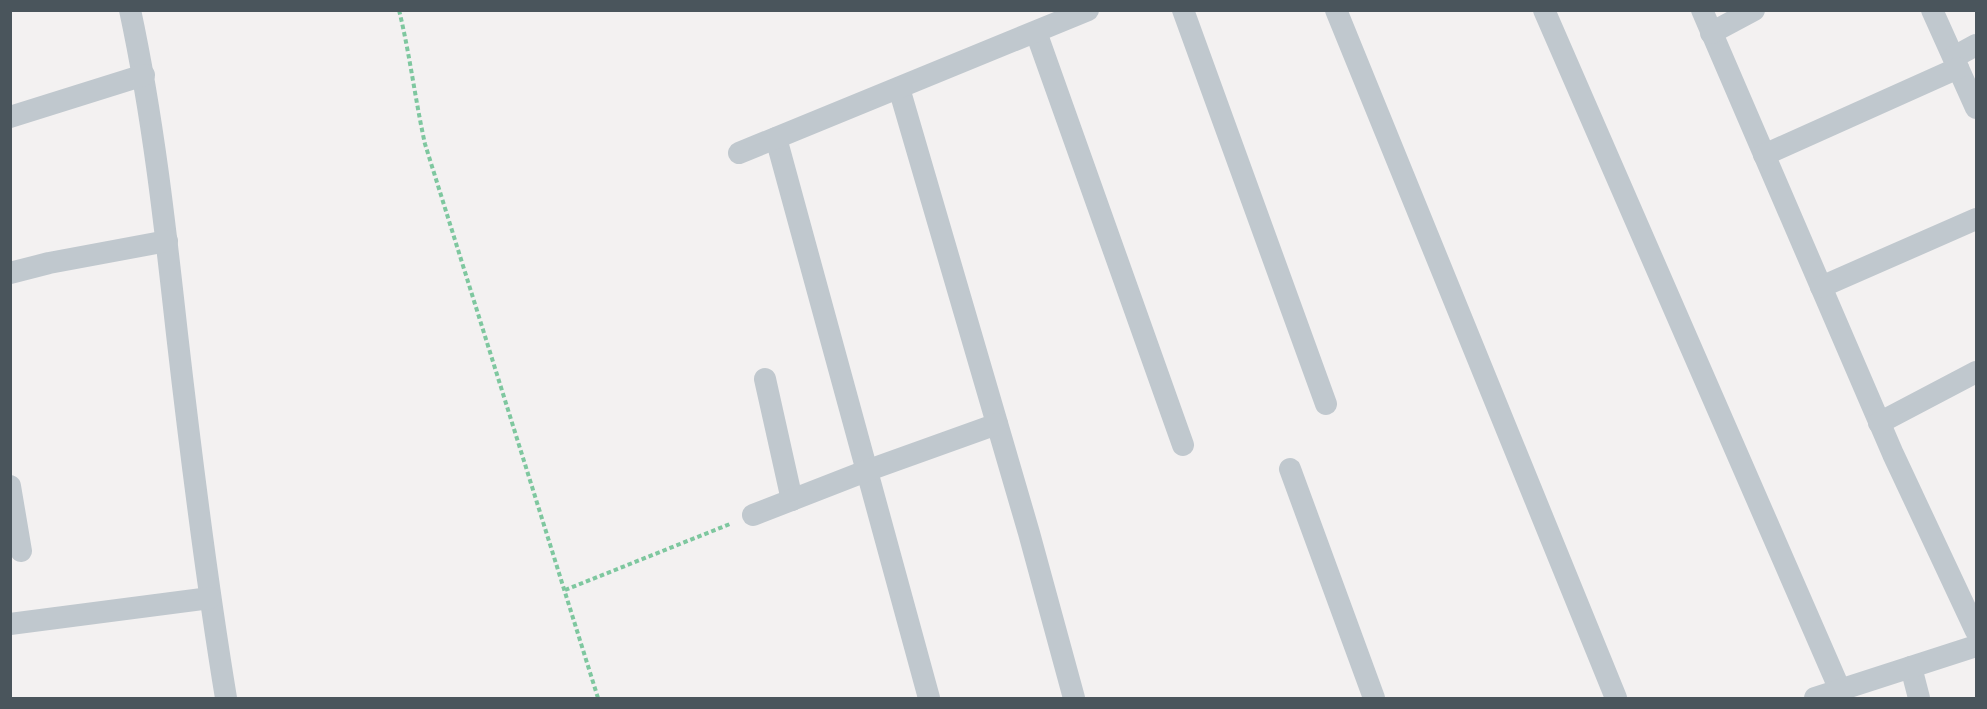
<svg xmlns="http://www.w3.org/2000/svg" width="1987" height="709" viewBox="0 0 1987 709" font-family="Figtree,sans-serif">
  <rect width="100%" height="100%" fill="#f3f1f1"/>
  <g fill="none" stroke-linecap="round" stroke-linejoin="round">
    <g stroke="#7ec79f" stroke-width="4" stroke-dasharray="4.5 3" stroke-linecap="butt">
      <path d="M399,10c11,45 16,89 26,134l173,554"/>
      <polyline points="565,590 730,524"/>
    </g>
    <g stroke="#c0c8ce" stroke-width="22">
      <path d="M130,10c23,107 35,215 47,324 14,122 29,243 49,364"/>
      <polyline points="1183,10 1326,404"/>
      <polyline points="1336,10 1616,698"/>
      <polyline points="1544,10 1840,690"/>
      <polyline points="1702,10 1893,454 1976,631"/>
      <polyline points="1932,10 1976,108"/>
      <polyline points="1036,32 1183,445"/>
      <polyline points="1711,33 1754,10"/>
      <polyline points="1954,57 1976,45"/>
      <polyline points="899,88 1029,533 1074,698"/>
      <polyline points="10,117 144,75"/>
      <polyline points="776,138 929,698"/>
      <polyline points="739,153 1088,10"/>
      <polyline points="1764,155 1958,68"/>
      <polyline points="10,273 49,263 167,241"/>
      <polyline points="1821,287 1976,219"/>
      <polyline points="765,379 792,500"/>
      <polyline points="1879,423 1976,372"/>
      <polyline points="1290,469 1374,698"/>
      <polyline points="10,486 21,551"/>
      <polyline points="753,515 866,471 997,424"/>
      <polyline points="10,624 210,598"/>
      <polyline points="1911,667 1919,698"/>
      <polyline points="1815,698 1976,646"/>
    </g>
  </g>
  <rect width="1987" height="709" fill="none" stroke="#4a555c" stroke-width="24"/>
</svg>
